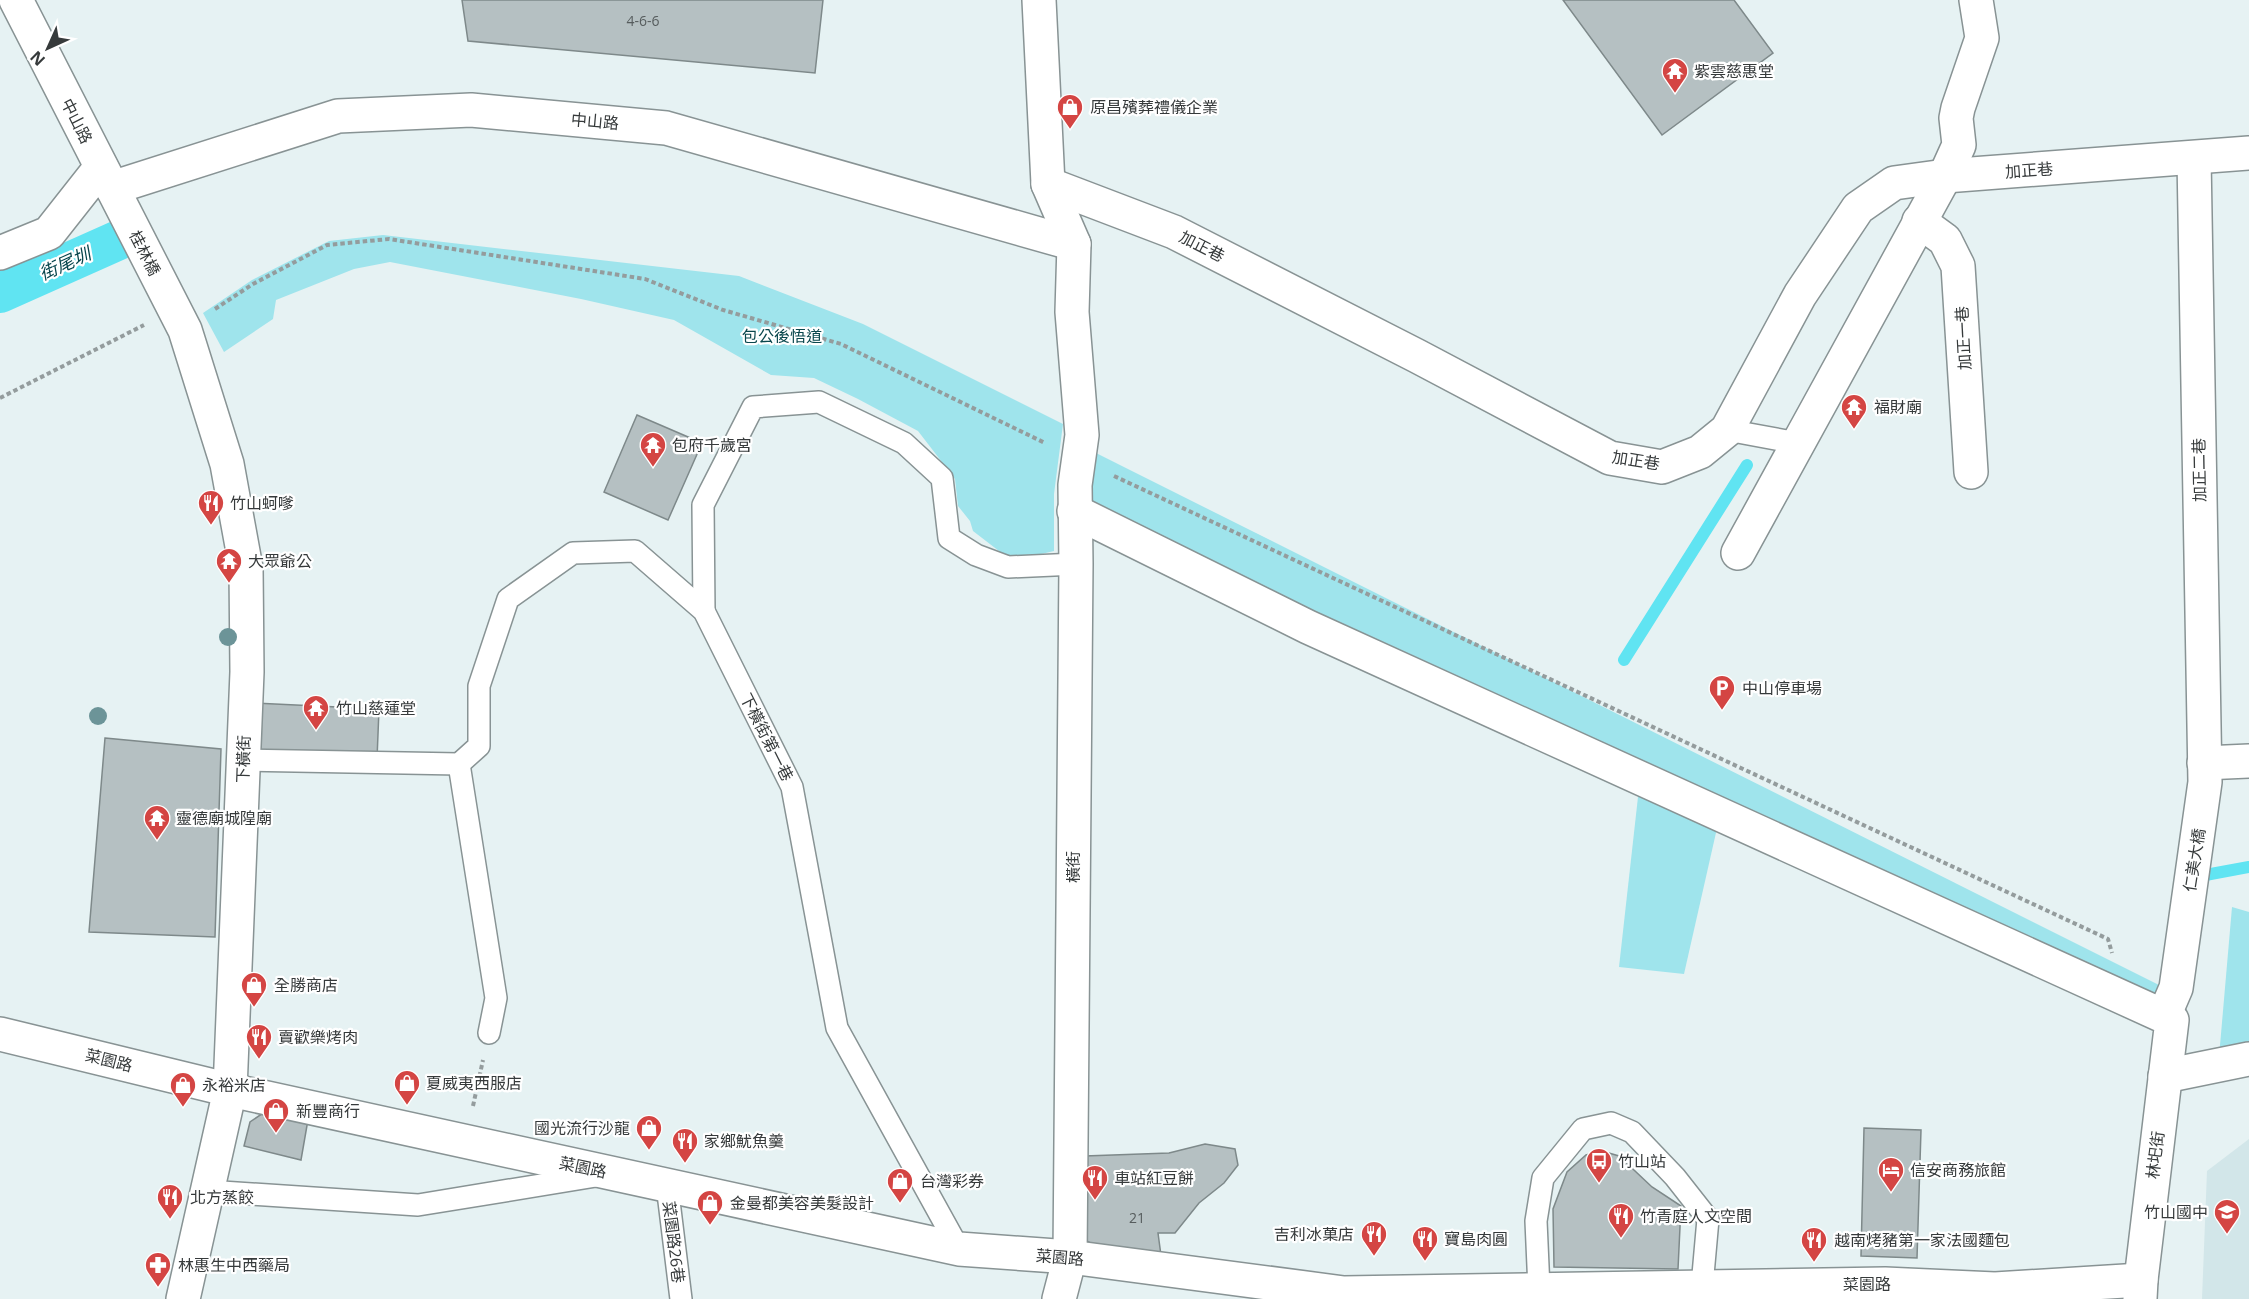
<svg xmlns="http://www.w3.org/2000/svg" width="2249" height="1299" viewBox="0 0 2249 1299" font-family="'Open Sans','Noto Sans TC',sans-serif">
  <rect width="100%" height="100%" fill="#e6f2f3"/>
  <polygon fill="#d2e6e9" points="2249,1139 2249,1299 2202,1299 2207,1171"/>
  <g fill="#9fe4ec">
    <polygon points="383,235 739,276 863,324 1063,424 1054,494 1054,551 1012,561 973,531 970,521 958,506 955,479 918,431 858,399 814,378 771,375 674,320 581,299 390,262 354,269 276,300 273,319 224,352 203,313 252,280 329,241"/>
    <polygon points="1086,448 2169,990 2161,1009 1082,508"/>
    <polygon points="1640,779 1720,815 1684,974 1619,967"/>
    <polygon points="2232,907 2249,912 2249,1048 2219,1057"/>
  </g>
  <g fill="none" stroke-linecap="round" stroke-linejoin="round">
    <g stroke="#60e4f2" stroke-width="12">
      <polyline points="1624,660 1747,465"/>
      <polyline points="2200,876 2249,867"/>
    </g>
    <polyline stroke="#60e4f2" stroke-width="40" points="0,293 130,235"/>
  </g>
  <g fill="#b5c0c2" stroke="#7e898a" stroke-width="1.5">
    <polygon points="462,0 823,0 815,73 468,41"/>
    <polygon points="1563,0 1734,0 1773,53 1662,135"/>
    <polygon points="637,415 702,443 668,520 604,492"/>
    <polygon points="254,703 379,709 377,759 252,753"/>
    <polygon points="105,738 221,749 215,937 89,932"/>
    <polygon points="275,1105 309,1114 301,1160 244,1146 250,1122"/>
    <polygon points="1864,1128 1921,1130 1917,1258 1861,1256"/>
    <polygon points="1205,1144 1235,1149 1238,1165 1224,1183 1199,1203 1175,1233 1158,1233 1162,1263 1100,1249 1087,1241 1085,1156 1169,1153"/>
    <polygon points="1602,1151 1619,1156 1652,1187 1681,1206 1678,1269 1554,1267 1553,1209 1567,1172 1586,1155"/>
  </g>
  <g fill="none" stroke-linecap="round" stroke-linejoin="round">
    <g stroke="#889394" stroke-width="24">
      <g id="lane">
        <polyline points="1727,430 1798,443"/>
        <polyline points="704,611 703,505 753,407 819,402 904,443 942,478 949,538 976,555 1008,567 1076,564"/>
        <polyline points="242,760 459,764 479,746 479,686 508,599 573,553 635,551 704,611 792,787 837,1028 959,1249"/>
        <polyline points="459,764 496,998 489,1033"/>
        <polyline points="667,1185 681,1299"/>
        <polyline points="207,1191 418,1205 596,1176"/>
        <polyline points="1539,1289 1536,1221 1543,1178 1583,1129 1611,1123 1632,1132 1675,1177 1708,1219 1702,1286"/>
      </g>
    </g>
    <g stroke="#889394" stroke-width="36">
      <g id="street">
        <polyline points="16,0 185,330 227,464 246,568 247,672 230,1090 183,1299"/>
        <polyline points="1039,0 1048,184 1074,244 1072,312 1082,435 1075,485 1076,564 1070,1257 1059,1299"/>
        <polyline points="1048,184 1174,232 1417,356 1610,458 1662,467 1700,452 1727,430 1800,295 1858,208 1894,183 1945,176 2249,153"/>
        <polyline points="112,188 338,116 471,110 666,128 1074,244"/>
        <polyline points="1919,221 1945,240 1958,266 1971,472"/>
        <polyline points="0,253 49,233 101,167"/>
        <polyline points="1074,511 1308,627 2172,1020 2141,1280 2140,1299"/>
        <polyline points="1738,553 1945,176 1959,145 1956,118 1958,108 1982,38 1976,0"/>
        <polyline points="2204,763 2249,761"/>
        <polyline points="2164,1016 2176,988 2205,782 2194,158"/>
        <polyline points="0,1034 230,1090 959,1249 1070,1257 1344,1293 1885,1284 1995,1289 2141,1280"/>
        <polyline points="2165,1076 2249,1059"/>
      </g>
    </g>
    <g stroke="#949c9d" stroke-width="4" stroke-dasharray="4.5 3" stroke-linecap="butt">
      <polyline points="215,309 253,284 327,245 389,239 645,279 723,310 841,344 1045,443"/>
      <polyline points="0,398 144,325"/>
      <polyline points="1114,476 2108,939 2112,953"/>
      <polyline points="473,1106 483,1060"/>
    </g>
    <use href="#lane" stroke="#fff" stroke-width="21"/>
    <use href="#street" stroke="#fff" stroke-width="33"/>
  </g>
  <g fill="#6c9498">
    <circle cx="228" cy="637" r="9"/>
    <circle cx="98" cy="716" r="9"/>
  </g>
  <defs>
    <g id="temple-pin" transform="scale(1.35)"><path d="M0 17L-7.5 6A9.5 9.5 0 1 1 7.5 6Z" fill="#d44543" stroke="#fff"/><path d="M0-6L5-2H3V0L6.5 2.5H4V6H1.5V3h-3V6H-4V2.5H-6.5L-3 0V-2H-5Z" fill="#fff"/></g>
    <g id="shop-pin" transform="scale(1.35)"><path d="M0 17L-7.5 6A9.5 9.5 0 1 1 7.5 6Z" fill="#d44543" stroke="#fff"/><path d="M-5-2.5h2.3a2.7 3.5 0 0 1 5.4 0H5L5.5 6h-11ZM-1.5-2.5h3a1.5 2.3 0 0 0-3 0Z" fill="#fff"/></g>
    <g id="restaurant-pin" transform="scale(1.35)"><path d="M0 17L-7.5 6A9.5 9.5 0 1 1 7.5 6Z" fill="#d44543" stroke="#fff"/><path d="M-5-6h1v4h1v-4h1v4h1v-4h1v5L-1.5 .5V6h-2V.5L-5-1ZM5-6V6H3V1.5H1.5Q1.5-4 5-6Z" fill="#fff"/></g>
    <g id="parking-pin" transform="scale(1.35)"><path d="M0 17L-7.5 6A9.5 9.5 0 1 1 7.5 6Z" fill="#d44543" stroke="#fff"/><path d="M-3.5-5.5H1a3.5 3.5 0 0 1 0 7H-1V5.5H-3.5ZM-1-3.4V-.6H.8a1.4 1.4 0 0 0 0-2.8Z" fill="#fff"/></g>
    <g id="bus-pin" transform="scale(1.35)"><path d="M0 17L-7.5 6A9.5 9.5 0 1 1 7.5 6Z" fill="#d44543" stroke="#fff"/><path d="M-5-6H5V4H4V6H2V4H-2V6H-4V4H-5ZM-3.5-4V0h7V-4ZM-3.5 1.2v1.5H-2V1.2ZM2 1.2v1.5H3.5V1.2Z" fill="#fff"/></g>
    <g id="hotel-pin" transform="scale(1.35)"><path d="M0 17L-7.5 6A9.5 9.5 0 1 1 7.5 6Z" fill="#d44543" stroke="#fff"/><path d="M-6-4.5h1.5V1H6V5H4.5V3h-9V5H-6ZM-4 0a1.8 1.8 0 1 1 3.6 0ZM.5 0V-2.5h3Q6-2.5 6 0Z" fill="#fff"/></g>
    <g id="school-pin" transform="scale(1.35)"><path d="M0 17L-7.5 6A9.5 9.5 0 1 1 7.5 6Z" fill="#d44543" stroke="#fff"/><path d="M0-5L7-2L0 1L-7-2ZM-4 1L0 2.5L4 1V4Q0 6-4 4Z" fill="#fff"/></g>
    <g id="pharmacy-pin" transform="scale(1.35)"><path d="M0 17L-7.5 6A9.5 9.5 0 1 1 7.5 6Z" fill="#d44543" stroke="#fff"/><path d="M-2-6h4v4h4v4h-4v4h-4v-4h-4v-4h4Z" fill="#fff"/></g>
  </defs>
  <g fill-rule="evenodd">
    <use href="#temple-pin" x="1675" y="71"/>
    <use href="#shop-pin" x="1070" y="107"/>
    <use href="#temple-pin" x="1854" y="407"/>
    <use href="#temple-pin" x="653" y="445"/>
    <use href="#restaurant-pin" x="211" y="503"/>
    <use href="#temple-pin" x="229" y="561"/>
    <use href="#parking-pin" x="1722" y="688"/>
    <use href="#temple-pin" x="316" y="708"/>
    <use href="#temple-pin" x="157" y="818"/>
    <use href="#shop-pin" x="254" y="985"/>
    <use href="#restaurant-pin" x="259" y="1037"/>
    <use href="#shop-pin" x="407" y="1083"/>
    <use href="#shop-pin" x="183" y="1085"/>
    <use href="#shop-pin" x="276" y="1111"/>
    <use href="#shop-pin" x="649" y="1128"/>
    <use href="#restaurant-pin" x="685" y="1141"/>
    <use href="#bus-pin" x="1599" y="1161"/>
    <use href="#hotel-pin" x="1891" y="1170"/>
    <use href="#restaurant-pin" x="1095" y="1178"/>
    <use href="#shop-pin" x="900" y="1181"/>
    <use href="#restaurant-pin" x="170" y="1197"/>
    <use href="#shop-pin" x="710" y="1203"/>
    <use href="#school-pin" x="2227" y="1212"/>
    <use href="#restaurant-pin" x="1621" y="1216"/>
    <use href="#restaurant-pin" x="1374" y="1234"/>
    <use href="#restaurant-pin" x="1425" y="1239"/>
    <use href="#restaurant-pin" x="1814" y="1240"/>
    <use href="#pharmacy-pin" x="158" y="1265"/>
  </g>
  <g text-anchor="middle" stroke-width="4.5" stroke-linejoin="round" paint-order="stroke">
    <g font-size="14" fill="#565c5d">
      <text x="643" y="26">4-6-6</text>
      <text x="1137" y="1223">21</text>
    </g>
    <g font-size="16" fill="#363a3b" stroke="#fff" text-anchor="start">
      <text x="1694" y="77">紫雲慈惠堂</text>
      <text x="1090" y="113">原昌殯葬禮儀企業</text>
      <text x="1874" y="413">福財廟</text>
      <text x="672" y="451">包府千歲宮</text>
      <text x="230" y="509">竹山蚵嗲</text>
      <text x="248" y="567">大眾爺公</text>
      <text x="1742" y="694">中山停車場</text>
      <text x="336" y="714">竹山慈蓮堂</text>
      <text x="176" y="824">靈德廟城隍廟</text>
      <text x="274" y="991">全勝商店</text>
      <text x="278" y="1043">賣歡樂烤肉</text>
      <text x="426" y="1089">夏威夷西服店</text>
      <text x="202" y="1091">永裕米店</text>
      <text x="296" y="1117">新豐商行</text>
      <text x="630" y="1134" text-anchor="end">國光流行沙龍</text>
      <text x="704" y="1147">家鄉魷魚羹</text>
      <text x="1618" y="1167">竹山站</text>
      <text x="1910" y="1176">信安商務旅館</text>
      <text x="1114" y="1184">車站紅豆餅</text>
      <text x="920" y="1187">台灣彩券</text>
      <text x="190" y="1203">北方蒸餃</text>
      <text x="730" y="1209">金曼都美容美髮設計</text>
      <text x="2208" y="1218" text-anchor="end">竹山國中</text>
      <text x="1640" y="1222">竹青庭人文空間</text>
      <text x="1354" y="1240" text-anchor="end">吉利冰菓店</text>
      <text x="1444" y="1245">寶島肉圓</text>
      <text x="1834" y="1246">越南烤豬第一家法國麵包</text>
      <text x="178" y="1271">林惠生中西藥局</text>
    </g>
    <g font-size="16" fill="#363a3b" stroke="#fff">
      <text transform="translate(77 121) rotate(63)" y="6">中山路</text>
      <text transform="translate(595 121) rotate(5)" y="6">中山路</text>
      <text transform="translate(2029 170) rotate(-4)" y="6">加正巷</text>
      <text transform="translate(1202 246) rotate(27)" y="6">加正巷</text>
      <text transform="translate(145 253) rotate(63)" y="6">桂林橋</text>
      <text transform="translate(1963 338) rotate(-93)" y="6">加正一巷</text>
      <text transform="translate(1636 460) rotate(9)" y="6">加正巷</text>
      <text transform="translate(2199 470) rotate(-91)" y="6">加正二巷</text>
      <text transform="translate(767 737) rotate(63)" y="6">下橫街第一巷</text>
      <text transform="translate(243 759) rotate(-88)" y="6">下橫街</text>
      <text transform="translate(2194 860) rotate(-81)" y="6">仁美大橋</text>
      <text transform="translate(1073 867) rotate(-90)" y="6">橫街</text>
      <text transform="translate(109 1060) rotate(14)" y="6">菜園路</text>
      <text transform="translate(2155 1155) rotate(-83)" y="6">林圯街</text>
      <text transform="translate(583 1167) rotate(12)" y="6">菜園路</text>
      <text transform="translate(674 1242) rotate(83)" y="6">菜園路26巷</text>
      <text transform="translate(1060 1257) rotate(5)" y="6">菜園路</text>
      <text x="1867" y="1290">菜園路</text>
    </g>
    <g font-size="16" fill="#09474d" stroke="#fff">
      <text x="782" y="342">包公後悟道</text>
    </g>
    <g font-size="18" font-style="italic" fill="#07454c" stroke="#fff">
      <text transform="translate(65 264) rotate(-24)" y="6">街尾圳</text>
    </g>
  </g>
  <g transform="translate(48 48) rotate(225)" stroke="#ffffff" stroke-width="4.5" paint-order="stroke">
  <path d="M0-4.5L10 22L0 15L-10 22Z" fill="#363a3b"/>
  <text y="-9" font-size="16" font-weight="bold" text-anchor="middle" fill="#363a3b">N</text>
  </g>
</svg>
